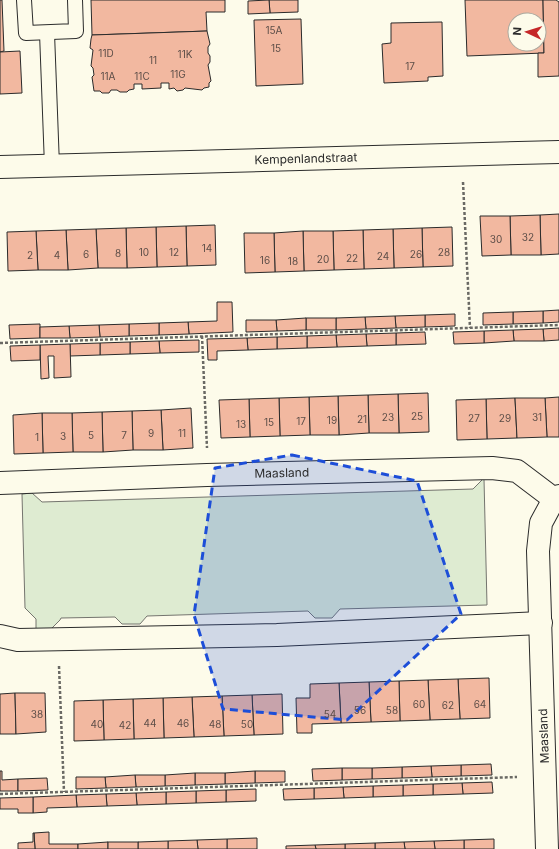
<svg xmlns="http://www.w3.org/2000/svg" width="559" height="849" viewBox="0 0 559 849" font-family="Inter,sans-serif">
  <rect width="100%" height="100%" fill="#fdfbea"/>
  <polygon fill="#deebd1" stroke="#74746e" points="483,479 484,479 487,605 340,609 332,618 315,618 308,611 147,616 140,624 122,624 115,617 61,618 60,620 50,630 36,631 36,619 25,608 22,494 32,493 42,502 473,489"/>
  <g fill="#f2b8a0" stroke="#2b2b2b" fill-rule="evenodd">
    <polygon points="0,0 2,0 4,51 0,52"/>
    <polygon points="91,0 225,0 225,12 206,12 207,31 92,35"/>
    <polygon points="269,0 298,0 298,12 270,13"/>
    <polygon points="269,0 270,13 248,14 248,1"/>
    <path d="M465,0h78l1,53 -77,3zM515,20h24v24h-24z"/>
    <polygon points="543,0 556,0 559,2 559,76 538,77 538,53 544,53"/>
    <polygon points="301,19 303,84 256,86 254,20"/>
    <polygon points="442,22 443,76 428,77 428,81 384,83 382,44 391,43 391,23"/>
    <polygon points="207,31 210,44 208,47 208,53 210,56 210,62 208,65 211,81 209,83 209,87 204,88 202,90 185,88 183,90 177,91 174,88 169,89 169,83 161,83 161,88 142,89 142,84 134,84 134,89 129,90 127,92 120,92 117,90 111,90 109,93 102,93 100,91 94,91 92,77 94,75 93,68 91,66 93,50 90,48 91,39 92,35"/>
    <polygon points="20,51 22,93 0,94 0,52"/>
    <polygon points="559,214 559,254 541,255 540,215"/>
    <polygon points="540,215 541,255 511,255 510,216"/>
    <polygon points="480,216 510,216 511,255 482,256"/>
    <polygon points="215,225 216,265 187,266 186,226"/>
    <polygon points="186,226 187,266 157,267 156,227"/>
    <polygon points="156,227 157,267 127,268 126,228"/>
    <polygon points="452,227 453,266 423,267 422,228"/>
    <polygon points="126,228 127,268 98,268 96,229"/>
    <polygon points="422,228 423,267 394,268 393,229"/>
    <polygon points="96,229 98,268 68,270 66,230"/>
    <polygon points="393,229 394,268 364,269 363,230"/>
    <polygon points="66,230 68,270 38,270 36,231"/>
    <polygon points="363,230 364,269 334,270 333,231"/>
    <polygon points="36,231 38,270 8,271 7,232"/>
    <polygon points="303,231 333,231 334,270 304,271"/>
    <polygon points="303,231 304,271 275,272 274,233"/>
    <polygon points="244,233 274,233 275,272 245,273"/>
    <polygon points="217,302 232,302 233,332 189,334 188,322 217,321"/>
    <polygon points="559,310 559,322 543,323 543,311"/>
    <polygon points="543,311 543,323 513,324 513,312"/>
    <polygon points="513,312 513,324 483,325 483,313"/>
    <polygon points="455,314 455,326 425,327 425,315"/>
    <polygon points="425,315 425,327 396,328 395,316"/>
    <polygon points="395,316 396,328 366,329 365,317"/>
    <polygon points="365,317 366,329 336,330 336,318"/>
    <rect x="306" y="318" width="30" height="12"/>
    <polygon points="306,318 306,330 277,331 276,320"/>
    <polygon points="246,320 276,320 277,331 246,332"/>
    <polygon points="188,322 189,334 159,335 159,323"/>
    <polygon points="159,323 159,335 129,336 129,324"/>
    <polygon points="40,324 40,338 10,339 9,325"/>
    <polygon points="129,324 129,336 100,337 99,325"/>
    <polygon points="99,325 100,337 70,338 69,326"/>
    <polygon points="69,326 70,338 40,338 40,327"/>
    <polygon points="559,328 559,340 544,341 543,329"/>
    <polygon points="543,329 544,341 514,341 513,330"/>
    <polygon points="513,330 514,341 484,343 484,331"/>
    <polygon points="484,331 484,343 454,344 453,332"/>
    <polygon points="425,332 426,344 396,345 396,333"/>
    <polygon points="396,333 396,345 367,346 366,334"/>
    <polygon points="366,334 367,346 337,347 336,335"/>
    <polygon points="336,335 337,347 307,348 307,336"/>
    <polygon points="307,336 307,348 277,349 277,337"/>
    <polygon points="277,337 277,349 248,350 247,338"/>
    <polygon points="247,338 248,350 217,351 217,360 208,360 207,339"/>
    <polygon points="199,340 199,352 160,353 159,341"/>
    <polygon points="159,341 160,353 130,354 130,342"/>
    <polygon points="130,342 130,354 100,355 100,343"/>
    <polygon points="100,343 100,355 70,356 70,344"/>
    <polygon points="70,344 71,377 54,378 54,356 48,356 49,378 41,379 40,345"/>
    <polygon points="40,345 40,360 11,361 10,346"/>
    <polygon points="428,393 429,432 399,433 398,394"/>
    <polygon points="398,394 399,433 369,433 368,395"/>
    <polygon points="368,395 369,433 339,435 338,396"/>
    <polygon points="338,396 339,435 310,435 309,397"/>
    <polygon points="309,397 310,435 280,436 279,398"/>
    <polygon points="559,397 559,437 547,437 545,398"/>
    <polygon points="279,398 280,436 250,437 249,399"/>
    <polygon points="515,398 517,438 487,439 486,399"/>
    <polygon points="515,398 545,398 547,437 517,438"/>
    <polygon points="249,399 250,437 221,438 219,400"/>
    <polygon points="486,399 487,439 457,440 456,400"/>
    <polygon points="191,408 193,448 163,450 161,410"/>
    <polygon points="161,410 163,450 133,450 132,411"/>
    <polygon points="132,411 133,450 103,452 102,412"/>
    <polygon points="102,412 103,452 73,452 72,413"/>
    <polygon points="42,413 72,413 73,452 43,453"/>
    <polygon points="42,413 43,453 14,454 13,415"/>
    <polygon points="489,678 490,718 460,719 458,679"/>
    <polygon points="458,679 460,719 430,720 428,680"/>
    <polygon points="428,680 430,720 400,721 399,681"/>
    <polygon points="399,681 400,721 371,722 369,682"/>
    <polygon points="369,682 371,722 341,723 339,683"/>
    <polygon points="339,683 341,723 312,724 312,733 297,733 296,698 310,698 310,684"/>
    <polygon points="15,693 16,734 0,734 0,694"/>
    <polygon points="15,693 45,693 46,732 16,734"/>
    <polygon points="282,694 283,734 254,735 252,695"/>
    <polygon points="252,695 254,735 224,736 222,696"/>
    <polygon points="222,696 224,736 194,737 192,697"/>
    <polygon points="192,697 194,737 164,738 163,698"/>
    <polygon points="163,698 164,738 134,739 133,699"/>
    <polygon points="133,699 134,739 104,740 103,700"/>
    <polygon points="103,700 104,740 74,741 74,701"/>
    <polygon points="491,764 492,775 461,776 461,765"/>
    <polygon points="461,765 461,776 432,777 431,766"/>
    <polygon points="431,766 432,777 402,778 402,767"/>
    <polygon points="402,767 402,778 372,779 372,768"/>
    <polygon points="342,768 372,768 372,779 342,780"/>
    <polygon points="342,768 342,780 313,781 312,769"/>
    <polygon points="0,771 2,771 2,780 18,779 18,791 0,791"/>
    <polygon points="255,771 285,771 285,782 255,783"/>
    <polygon points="255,771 255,783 225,784 225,773"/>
    <polygon points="195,773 225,773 225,784 195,785"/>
    <polygon points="195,773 195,785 165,786 165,775"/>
    <polygon points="135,775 165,775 165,786 136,787"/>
    <polygon points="135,775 136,787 106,788 105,777"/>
    <polygon points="76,777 105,777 106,788 76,789"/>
    <polygon points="47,778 48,790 18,791 18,779"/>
    <polygon points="492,782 493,793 463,794 462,783"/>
    <polygon points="462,783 463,794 433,795 433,784"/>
    <polygon points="433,784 433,795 403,796 403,785"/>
    <polygon points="403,785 403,796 373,797 373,786"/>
    <polygon points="373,786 373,797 344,798 343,787"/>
    <polygon points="343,787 344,798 314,799 314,788"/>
    <polygon points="314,788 314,799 284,800 283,789"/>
    <polygon points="256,789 256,801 226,802 226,790"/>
    <polygon points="226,790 226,802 196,803 196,791"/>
    <polygon points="196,791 196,803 166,804 166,792"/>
    <polygon points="166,792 166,804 137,805 136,793"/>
    <polygon points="136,793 137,805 107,806 106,794"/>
    <polygon points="106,794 107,806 77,807 76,795"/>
    <polygon points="76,795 77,807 47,808 47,812 33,813 33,797"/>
    <polygon points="33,797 33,813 18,813 18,809 0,809 0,798"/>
    <polygon points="49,832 49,844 78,844 78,849 35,849 34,833"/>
    <polygon points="33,833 34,833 35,849 18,849 18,843 33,842"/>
    <polygon points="257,838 257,849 227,849 227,839"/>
    <polygon points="227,839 227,849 198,849 197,840"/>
    <polygon points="494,839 494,849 464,849 464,840"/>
    <polygon points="197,840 198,849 168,849 168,841"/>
    <polygon points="464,840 464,849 435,849 434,841"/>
    <polygon points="168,841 168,849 138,849 138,842"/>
    <polygon points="434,841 435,849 405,849 404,842"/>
    <polygon points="108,842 108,849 78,849 78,844"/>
    <rect x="108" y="842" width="30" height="7"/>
    <polygon points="404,842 405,849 375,849 375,843"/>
    <polygon points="375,843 375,849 345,849 345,844"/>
    <polygon points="345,844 345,849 316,849 315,845"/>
    <polygon points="315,845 316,849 286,849 286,846"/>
  </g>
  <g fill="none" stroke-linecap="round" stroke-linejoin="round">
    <g stroke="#2b2b2b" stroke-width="16">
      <g id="lane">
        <polyline points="24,0 26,33 76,31 75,0"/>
        <polyline points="47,33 52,166"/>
      </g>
    </g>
    <g stroke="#2b2b2b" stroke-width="24">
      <g id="street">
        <path id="s1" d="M0,483l207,-8 285,-7 25,3 37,28"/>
        <polyline points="0,636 18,640 277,635 541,623"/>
        <polyline points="547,849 538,551 541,523 554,499 559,496"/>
      </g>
    </g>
    <g stroke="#2b2b2b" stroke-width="24">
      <g id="secondary">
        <path id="s2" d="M0,167l559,-15"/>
      </g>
    </g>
    <g stroke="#6a6964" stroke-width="2.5" stroke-dasharray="3 2" stroke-linecap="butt">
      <polyline points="463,182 470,328"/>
      <polyline points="202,336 207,448"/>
      <polyline points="0,343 559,325"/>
      <polyline points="59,666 64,792"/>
      <polyline points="0,794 517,777"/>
    </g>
    <use href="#lane" stroke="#fdfbea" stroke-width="14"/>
    <use href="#street" stroke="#fdfbea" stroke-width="22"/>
    <use href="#secondary" stroke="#fdfbea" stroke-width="22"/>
  </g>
  <path fill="#1d4ed8" fill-opacity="0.2" stroke="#1d4ed8" stroke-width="3" stroke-dasharray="8 5" stroke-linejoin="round" d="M292,455l125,26 44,133 -114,106 -124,-11 -29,-94 21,-147z"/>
  <g text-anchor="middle" stroke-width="3" stroke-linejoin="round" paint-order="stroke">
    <g font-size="10" fill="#5d4e48">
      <text x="274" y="34">15A</text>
      <text x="276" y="52">15</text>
      <text x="106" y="57">11D</text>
      <text x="185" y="58">11K</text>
      <text x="153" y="64">11</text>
      <text x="410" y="70">17</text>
      <text x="178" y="78">11G</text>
      <text x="108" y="80">11A</text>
      <text x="142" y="80">11C</text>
      <text x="528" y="241">32</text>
      <text x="496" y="243">30</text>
      <text x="207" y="252">14</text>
      <text x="144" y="256">10</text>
      <text x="174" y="256">12</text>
      <text x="444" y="256">28</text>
      <text x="118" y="257">8</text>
      <text x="86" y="258">6</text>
      <text x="416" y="258">26</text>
      <text x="30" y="259">2</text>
      <text x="57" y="259">4</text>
      <text x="383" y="260">24</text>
      <text x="352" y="262">22</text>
      <text x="323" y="263">20</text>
      <text x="265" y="264">16</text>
      <text x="293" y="265">18</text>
      <text x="417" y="420">25</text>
      <text x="388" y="421">23</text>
      <text x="537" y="421">31</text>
      <text x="474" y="422">27</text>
      <text x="505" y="422">29</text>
      <text x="362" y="423">21</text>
      <text x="332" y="424">19</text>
      <text x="301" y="425">17</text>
      <text x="269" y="426">15</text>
      <text x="241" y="428">13</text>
      <text x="151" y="437">9</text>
      <text x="182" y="437">11</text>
      <text x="91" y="439">5</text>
      <text x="124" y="439">7</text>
      <text x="63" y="440">3</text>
      <text x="37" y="441">1</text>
      <text x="419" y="708">60</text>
      <text x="480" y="708">64</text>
      <text x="448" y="709">62</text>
      <text x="360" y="714">56</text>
      <text x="392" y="714">58</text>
      <text x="37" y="718">38</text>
      <text x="330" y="718">54</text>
      <text x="150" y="727">44</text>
      <text x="183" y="727">46</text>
      <text x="97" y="728">40</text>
      <text x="215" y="728">48</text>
      <text x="247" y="728">50</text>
      <text x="125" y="729">42</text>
    </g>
    <g font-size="12" fill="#2b2b2b" stroke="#fdfbea">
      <text dy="4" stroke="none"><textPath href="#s2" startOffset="306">Kempenlandstraat</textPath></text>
      <text dy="4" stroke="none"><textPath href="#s1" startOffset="282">Maasland</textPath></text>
      <text transform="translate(544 736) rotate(-92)" y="4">Maasland</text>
    </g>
  </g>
  <g transform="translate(527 32) rotate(274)"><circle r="19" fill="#fdfbea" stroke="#a9a89e"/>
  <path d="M0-3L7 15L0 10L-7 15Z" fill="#c62828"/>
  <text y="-6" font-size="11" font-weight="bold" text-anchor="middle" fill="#2b2b2b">N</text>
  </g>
</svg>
